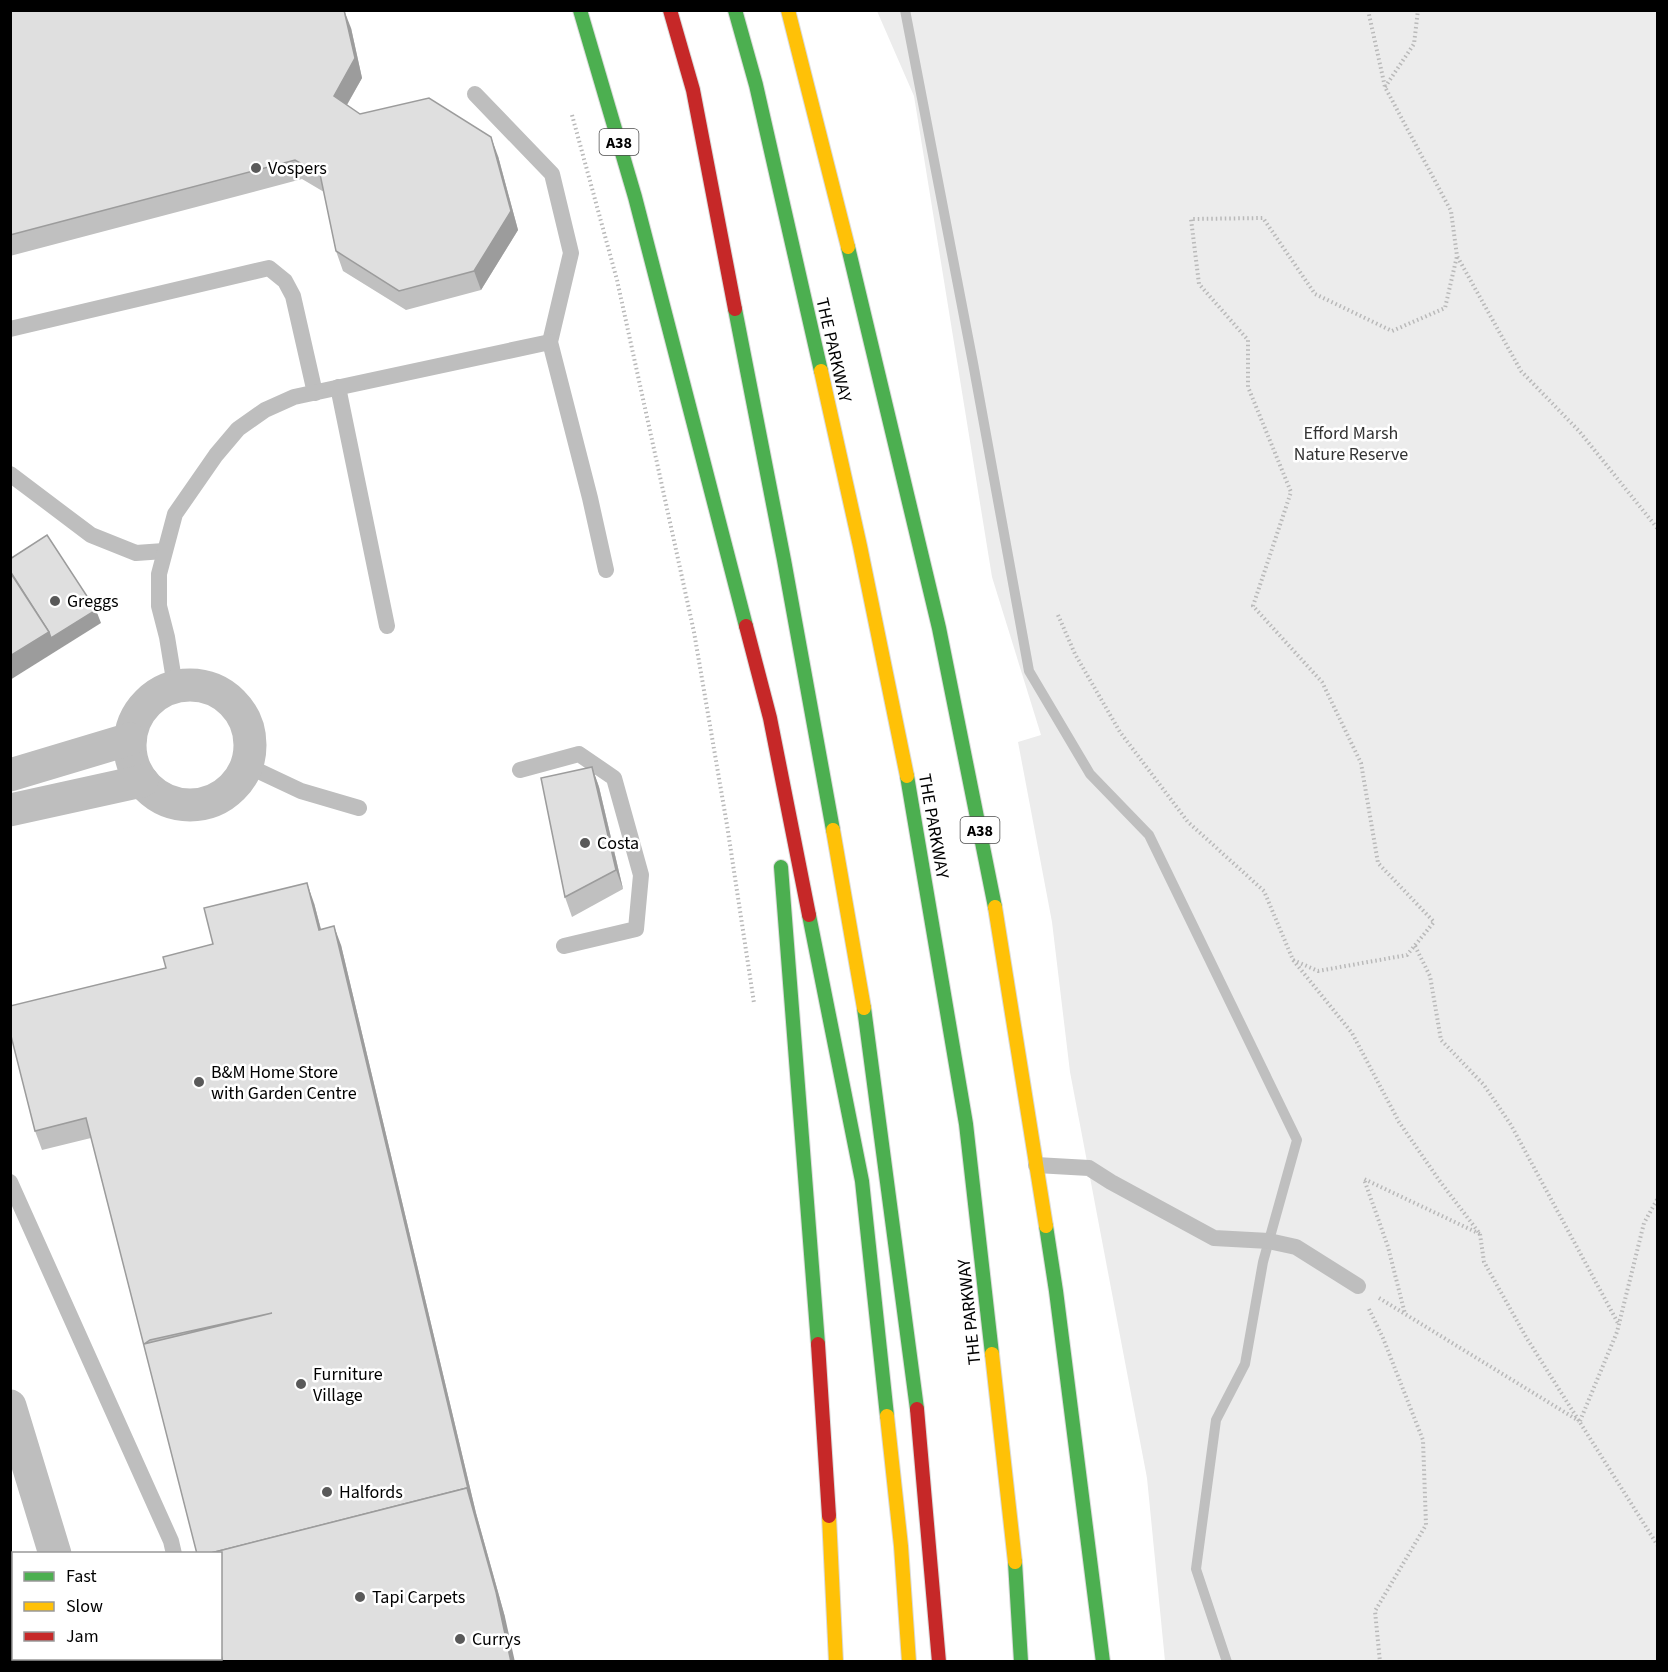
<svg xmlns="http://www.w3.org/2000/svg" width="1668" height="1672" viewBox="0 0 1668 1672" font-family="'Source Sans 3',sans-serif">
  <rect width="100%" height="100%" fill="#fff"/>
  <polygon fill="#ececec" points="877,11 1657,11 1657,1661 1165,1661 1147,1478 1070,1072 1052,922 1018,742 1041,735 992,577 914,96"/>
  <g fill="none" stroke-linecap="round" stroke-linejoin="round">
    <polyline stroke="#bfbfbf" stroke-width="10" points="905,10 973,363 1029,671 1090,774 1149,835 1297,1140 1263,1262 1245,1364 1216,1420 1196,1569 1227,1662"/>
    <g stroke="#dbdbdb" stroke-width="16">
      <g id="fast">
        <polyline points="580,10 635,197 746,626"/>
        <polyline points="735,10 756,85 821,371"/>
        <polyline points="848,247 939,628 995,907"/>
        <polyline points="735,309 784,560 833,830"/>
        <polyline points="907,776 966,1124 992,1354"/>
        <polyline points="781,867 818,1344"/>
        <polyline points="809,915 862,1181 887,1416"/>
        <polyline points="864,1008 917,1409"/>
        <polyline points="1046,1226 1056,1291 1103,1662"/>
        <polyline points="1015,1562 1021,1662"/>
      </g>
    </g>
    <g stroke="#dbdbdb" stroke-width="16">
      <g id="slow">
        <polyline points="788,10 848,247"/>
        <polyline points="821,371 860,546 907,776"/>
        <polyline points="833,830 864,1008"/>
        <polyline points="995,907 1046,1226"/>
        <polyline points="992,1354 1015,1562"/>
        <polyline points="887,1416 901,1546 909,1662"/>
        <polyline points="829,1516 836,1662"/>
      </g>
    </g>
    <g stroke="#dbdbdb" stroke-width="16">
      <g id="jam">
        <polyline points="670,10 693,90 735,309"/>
        <polyline points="746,626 770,718 809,915"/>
        <polyline points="818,1344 829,1516"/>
        <polyline points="917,1409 939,1662"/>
      </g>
    </g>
    <g stroke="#b9b9b9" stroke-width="4" stroke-dasharray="1.5 3" stroke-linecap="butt">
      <polyline points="1368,10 1385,87 1451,211 1457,256 1521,371 1579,431 1658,529"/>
      <polyline points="1385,87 1414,44 1418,10"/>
      <polyline points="572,115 617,280 694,632 727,825 754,1003"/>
      <polyline points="1058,615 1075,654 1120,732 1188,822 1264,891 1293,960 1352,1033 1399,1122 1439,1180 1480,1234 1364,1179 1388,1247 1405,1314"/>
      <polyline points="1415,946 1430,976 1441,1040 1484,1085 1511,1125 1619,1325"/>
      <polyline points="1293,960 1318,971 1407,955 1434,922 1378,863 1361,763 1322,682 1253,606 1291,492 1248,387 1248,340 1199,284 1191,219 1263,218 1315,294 1392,331 1445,308 1457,256"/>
      <polyline points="1480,1234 1484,1262 1526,1337 1658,1546"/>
      <polyline points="1379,1298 1579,1421"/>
      <polyline points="1369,1309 1383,1338 1423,1440 1426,1525 1375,1611 1380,1662"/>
      <polyline points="1580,1421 1617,1332 1644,1223 1658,1198"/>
    </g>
    <g stroke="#bebebe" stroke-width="16">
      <polyline points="475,94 552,174 571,253 550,342 590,498 606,570"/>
      <polyline points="10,329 269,268 285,281 293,296 315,393"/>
      <polyline points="338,387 387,626"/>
      <polyline points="10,474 91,535 136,553 164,551"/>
      <polyline points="175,686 167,637 159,606 159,574 175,514 216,455 238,429 265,410 294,397 550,342"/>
      <polyline points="248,766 301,791 359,808"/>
      <polyline points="520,770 579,754 614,778 641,875 636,929 564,946"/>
      <polyline points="1036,1165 1089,1168 1111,1182 1214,1238 1269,1241 1296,1247 1358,1286"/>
      <polyline points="10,1182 171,1541 174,1554"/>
      <polyline points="205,1658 206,1662"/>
    </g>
    <g stroke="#bebebe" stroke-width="33">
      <circle cx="190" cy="745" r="60"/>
      <polyline points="10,775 130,739"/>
      <polyline points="10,810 142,781"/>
      <polyline points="10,1406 55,1554"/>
      <polyline points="81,1658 81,1662"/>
    </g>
    <use href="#fast" stroke="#4caf50" stroke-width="14"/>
    <use href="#slow" stroke="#ffc107" stroke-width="14"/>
    <use href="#jam" stroke="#c62828" stroke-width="14"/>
  </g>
  <g fill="#c0c0c0">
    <polygon points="10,10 351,28 362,78 347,105 360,114 498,156 518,230 481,290 406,310 343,271 336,251 324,192 302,179 10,256"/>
    <polygon points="592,767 599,787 623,889 572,917 565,897"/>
    <polygon points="314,903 321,929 341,945 476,1513 505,1617 197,1554 91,1138 42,1150 35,1131 166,968 213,944"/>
  </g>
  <g fill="#9c9c9c">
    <polygon points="344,10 351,28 362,78 341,115 334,96"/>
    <polygon points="491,137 498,156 518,230 481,290 474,271"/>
    <polygon points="96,610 101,623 10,680 10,656 49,632"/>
    <polygon points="592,767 599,787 623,889 616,870"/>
    <polygon points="307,883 314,903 326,949 319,930"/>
    <polygon points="334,926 341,945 476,1513 505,1617 515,1662 511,1662 467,1488"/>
  </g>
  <g fill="#dfdfdf" stroke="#9c9c9c" stroke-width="1.5" fill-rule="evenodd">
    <polygon points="10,10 344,10 355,58 334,96 360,114 429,98 491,137 511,211 474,271 399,291 336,251 320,174 295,160 10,235"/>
    <polygon points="47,535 96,610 51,638 49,632 10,571 10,559"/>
    <polygon points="10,572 49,632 10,656"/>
    <polygon points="592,767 616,870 565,897 541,778"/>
    <path d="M307,883l12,47 15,-4 135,567 -2,-5 -260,66h-10l-111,-436 -51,13 -25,-99v-26l156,-38 -3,-11 50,-13 -9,-36zM272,1313l-128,31 6,-4z"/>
    <polygon points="467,1488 496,1592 511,1662 223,1662 220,1651 220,1554 207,1554"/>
  </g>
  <g fill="#595959" stroke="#fff" stroke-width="2">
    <circle cx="256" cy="168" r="6"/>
    <circle cx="55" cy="601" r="6"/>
    <circle cx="585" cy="843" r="6"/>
    <circle cx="199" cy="1082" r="6"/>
    <circle cx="301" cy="1384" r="6"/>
    <circle cx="327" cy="1492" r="6"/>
    <circle cx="360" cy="1597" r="6"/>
    <circle cx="460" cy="1639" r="6"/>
  </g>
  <g text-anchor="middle" stroke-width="5" stroke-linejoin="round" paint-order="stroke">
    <g fill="#fff" stroke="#4c4c4c" stroke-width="1.5">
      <rect x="599.5" y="129" width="39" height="26" rx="4.5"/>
      <rect x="960.5" y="817" width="39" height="26" rx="4.5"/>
    </g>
    <g font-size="16" font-weight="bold" fill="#000">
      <text x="619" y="148">A38</text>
      <text x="980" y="836">A38</text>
    </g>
    <g font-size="18" fill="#000" stroke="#fff" text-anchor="start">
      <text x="268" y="174">Vospers</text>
      <text x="67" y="607">Greggs</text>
      <text x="597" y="849">Costa</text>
      <text x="211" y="1078">B&amp;M Home Store<tspan x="211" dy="21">with Garden Centre</tspan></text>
      <text x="313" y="1380">Furniture<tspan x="313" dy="21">Village</tspan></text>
      <text x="339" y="1498">Halfords</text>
      <text x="372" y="1603">Tapi Carpets</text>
      <text x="472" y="1645">Currys</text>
    </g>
    <g font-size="18" fill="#000" stroke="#fff">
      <text transform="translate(834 350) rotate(77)" y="6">THE PARKWAY</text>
      <text transform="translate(934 826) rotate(80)" y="6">THE PARKWAY</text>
      <text transform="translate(969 1312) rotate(-96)" y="6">THE PARKWAY</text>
    </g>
    <g font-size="18" fill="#333" stroke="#fff">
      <text x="1351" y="439">Efford Marsh<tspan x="1351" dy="21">Nature Reserve</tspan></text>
    </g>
  </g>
  <rect width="1668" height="1672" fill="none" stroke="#000000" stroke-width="24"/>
  <rect x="12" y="1552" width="210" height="108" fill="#ffffff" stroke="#999999" stroke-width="1.5"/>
  <rect x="24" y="1572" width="30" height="9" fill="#4caf50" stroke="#999999" stroke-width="1.5"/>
  <text x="66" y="1582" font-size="18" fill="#000000">Fast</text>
  <rect x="24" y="1602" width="30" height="9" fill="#ffc107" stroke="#999999" stroke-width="1.5"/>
  <text x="66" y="1612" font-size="18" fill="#000000">Slow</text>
  <rect x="24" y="1632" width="30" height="9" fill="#c62828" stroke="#999999" stroke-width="1.5"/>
  <text x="66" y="1642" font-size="18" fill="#000000">Jam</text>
</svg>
